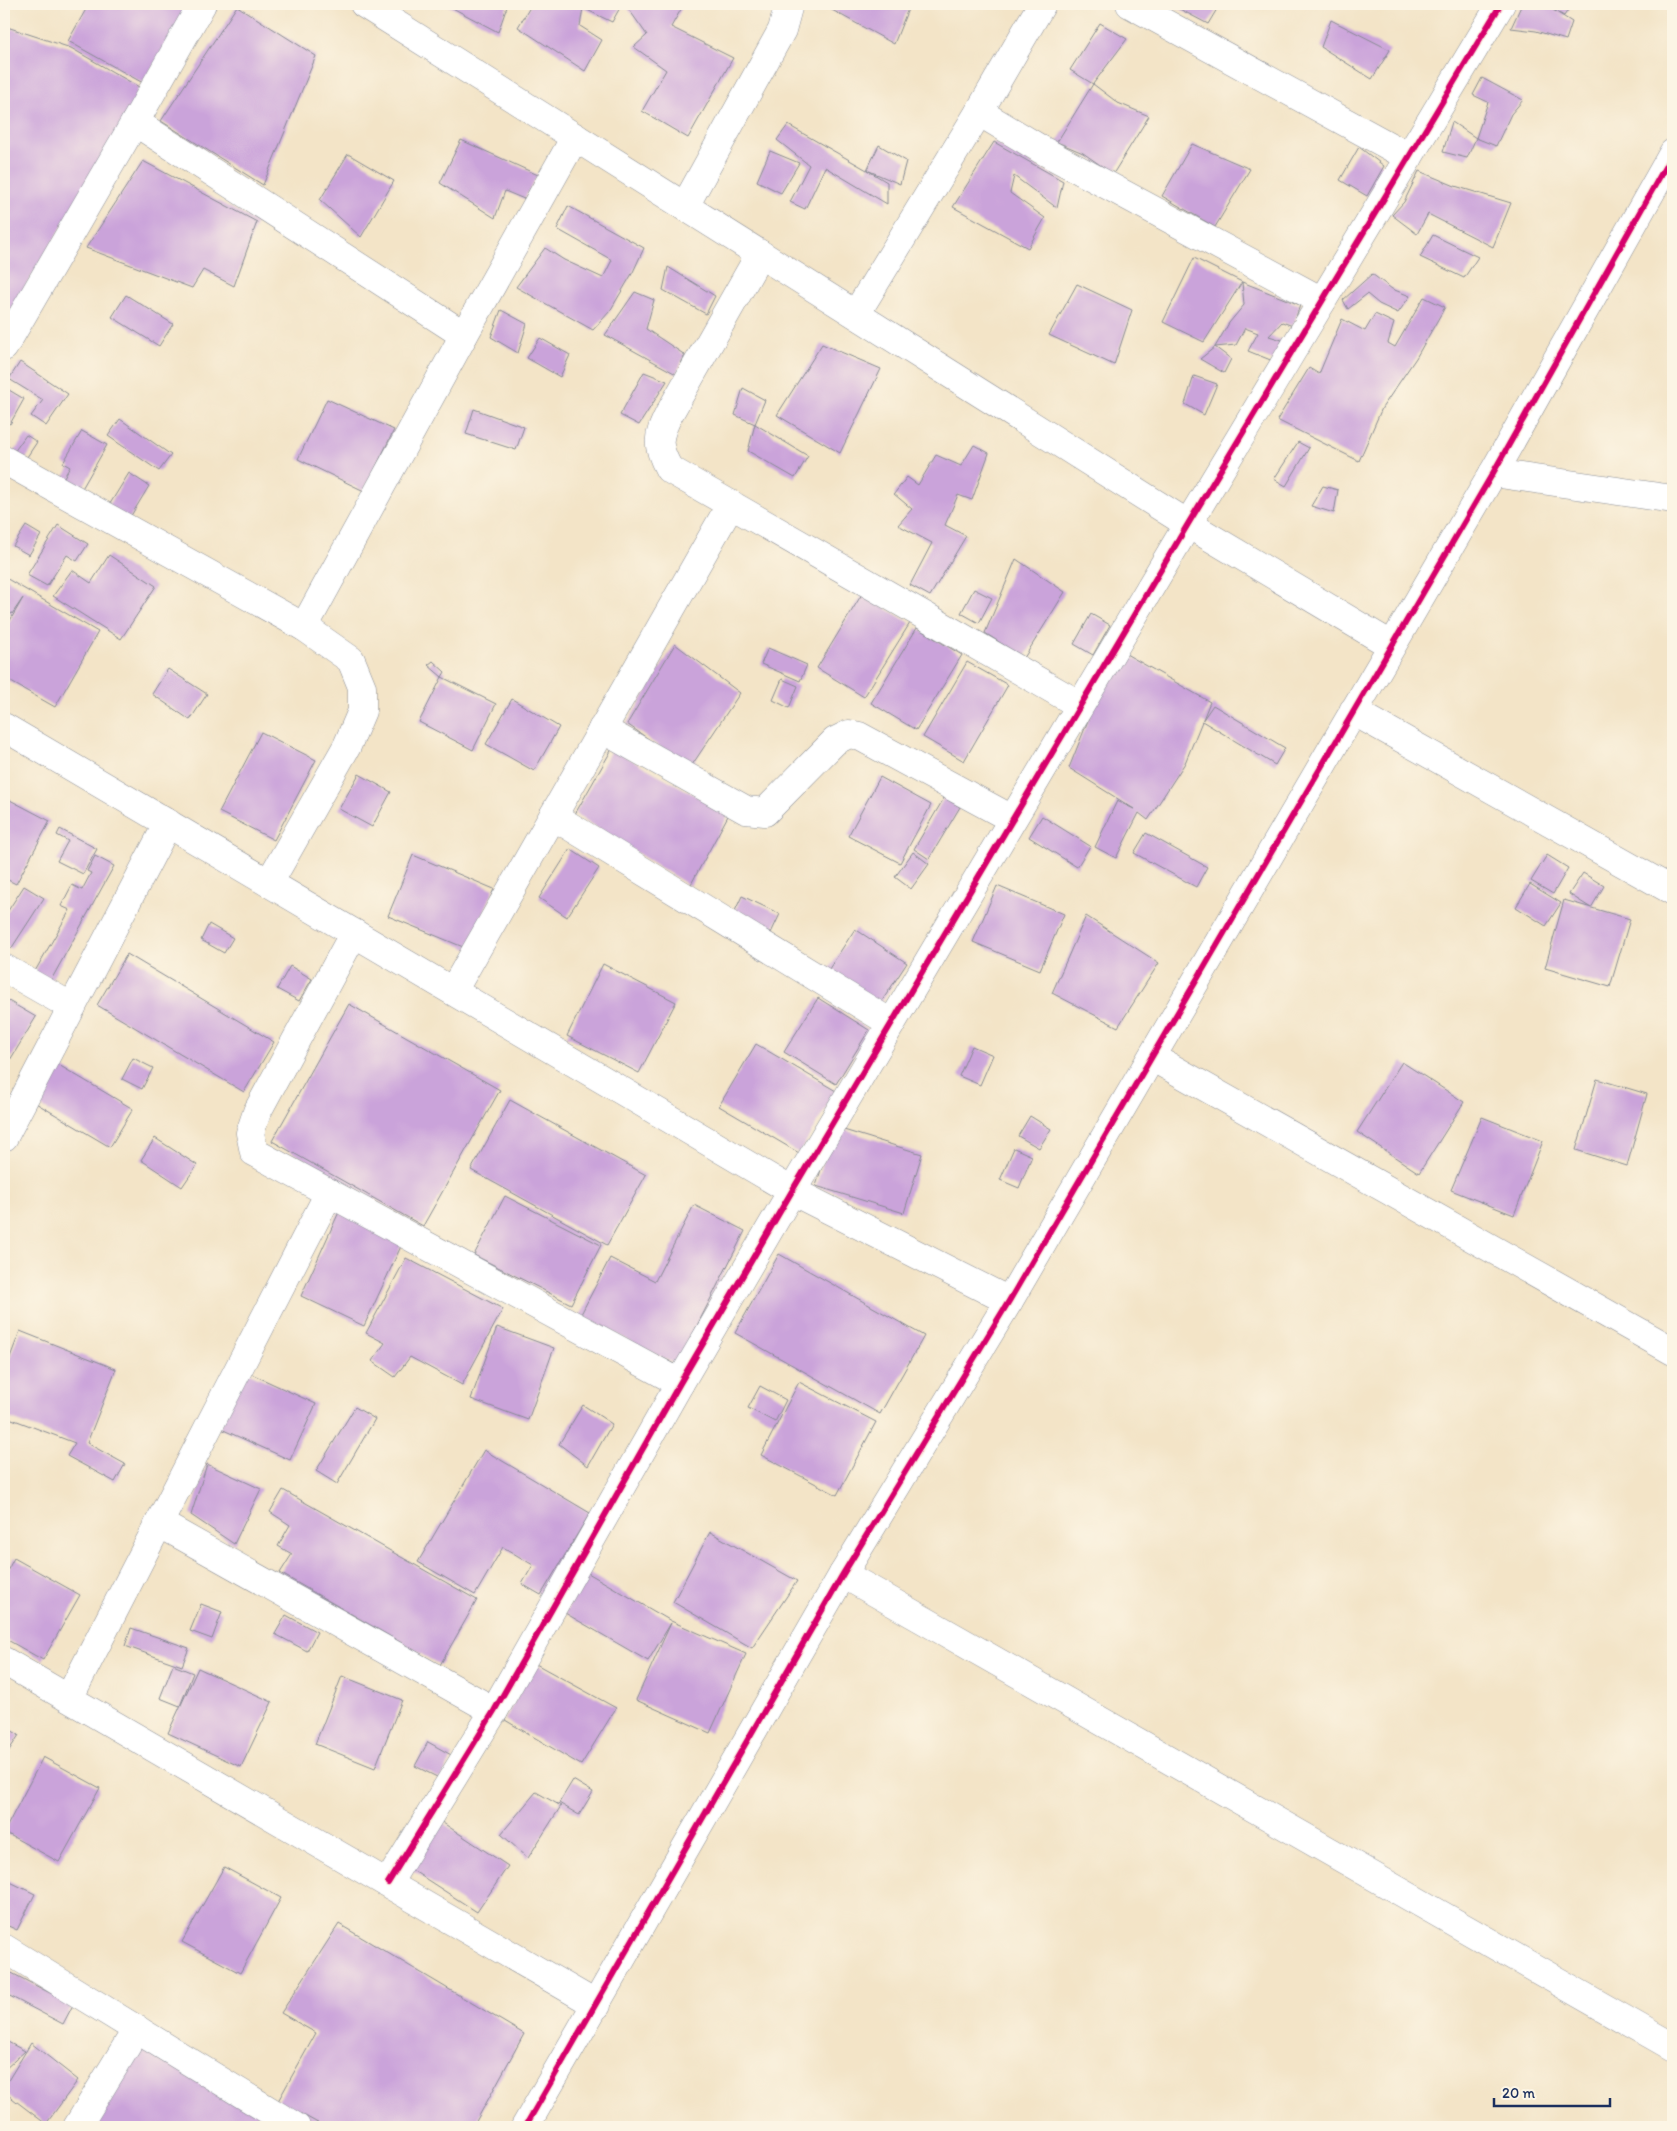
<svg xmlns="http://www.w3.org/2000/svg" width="1677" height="2131" viewBox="0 0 1677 2131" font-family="Itim,sans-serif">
  <rect width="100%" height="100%" fill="#fcf5e5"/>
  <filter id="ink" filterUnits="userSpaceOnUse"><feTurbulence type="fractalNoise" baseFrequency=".02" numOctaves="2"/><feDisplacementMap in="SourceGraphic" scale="10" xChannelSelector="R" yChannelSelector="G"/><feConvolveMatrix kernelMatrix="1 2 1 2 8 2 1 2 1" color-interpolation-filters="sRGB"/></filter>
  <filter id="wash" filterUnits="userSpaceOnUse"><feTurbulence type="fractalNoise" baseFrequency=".0096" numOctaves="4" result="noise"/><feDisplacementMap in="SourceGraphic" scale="20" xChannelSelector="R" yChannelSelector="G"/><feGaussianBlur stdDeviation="1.12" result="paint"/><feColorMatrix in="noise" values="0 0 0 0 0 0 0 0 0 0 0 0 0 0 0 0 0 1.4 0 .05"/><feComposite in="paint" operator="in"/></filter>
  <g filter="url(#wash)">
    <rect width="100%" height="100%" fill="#f3e4c7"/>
    <g id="blocks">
      <g fill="#caa3da">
        <polygon points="89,4 194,4 143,83 68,41"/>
        <polygon points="445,4 508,4 498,32"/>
        <polygon points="532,4 622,4 612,22 583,8 580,26 602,40 585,71 518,27"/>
        <polygon points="625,4 684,4 671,27 733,58 688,138 642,111 666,70 634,47 647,35"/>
        <polygon points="821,4 910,4 894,44"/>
        <polygon points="1170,4 1220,4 1208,24"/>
        <polygon points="1522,4 1572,4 1564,16 1550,8 1572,22 1566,40 1536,31 1511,28"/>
        <polygon points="237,6 316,56 263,185 161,121"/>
        <polygon points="1331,20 1390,50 1372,79 1321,47"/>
        <polygon points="1100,23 1127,39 1093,84 1070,70"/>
        <polygon points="4,26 71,48 139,87 133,110 4,322"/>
        <polygon points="1482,78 1523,100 1511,114 1496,146 1476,138 1467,158 1443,152 1452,122 1476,138 1488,102 1473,95"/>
        <polygon points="1093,84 1118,103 1149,116 1113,174 1083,153 1057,142"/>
        <polygon points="788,125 867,170 879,145 906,161 900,184 867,170 887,182 887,204 825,167 805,209 790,202 809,165 777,140"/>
        <polygon points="461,140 538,175 524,199 505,191 495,218 440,183"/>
        <polygon points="994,142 1063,181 1057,208 1014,176 1010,193 1045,218 1028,248 953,207"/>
        <polygon points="1192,144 1250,169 1215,227 1162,196"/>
        <polygon points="1359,147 1384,166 1367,196 1340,180"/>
        <polygon points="770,151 799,163 781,193 757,181"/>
        <polygon points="348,154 394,181 361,237 320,200"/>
        <polygon points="143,161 257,222 234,286 203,270 192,288 86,248"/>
        <polygon points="1419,171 1455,186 1511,203 1493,247 1428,214 1417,234 1392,215 1404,202"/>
        <polygon points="568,206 644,248 633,272 610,311 593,330 516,287 545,248 564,260 603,278 612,260 557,229"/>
        <polygon points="1433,235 1478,257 1464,278 1420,257"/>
        <polygon points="1194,258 1242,282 1204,342 1163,322"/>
        <polygon points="668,267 715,296 706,314 663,290"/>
        <polygon points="1372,274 1392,289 1410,296 1398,313 1379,304 1367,294 1348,309 1343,300"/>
        <polygon points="1242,282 1300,305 1293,326 1282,322 1269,336 1282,340 1273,361 1248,351 1258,333 1245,328 1236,345 1215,347 1229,323 1244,305"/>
        <polygon points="1077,284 1132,310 1114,365 1049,335"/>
        <polygon points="635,292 654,300 646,329 685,355 676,374 605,335"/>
        <polygon points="126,295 173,324 159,346 112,317"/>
        <polygon points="1424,297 1445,307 1416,358 1382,408 1359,461 1277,420 1309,368 1319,374 1342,319 1365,331 1375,314 1394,323 1388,343 1395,347"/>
        <polygon points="501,310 527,324 518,353 491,337"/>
        <polygon points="540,338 570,355 560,377 527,358"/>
        <polygon points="822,344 881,369 840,453 777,415"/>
        <polygon points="1215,347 1231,359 1224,373 1200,359"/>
        <polygon points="20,362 68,394 46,426 31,416 43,400 9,379"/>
        <polygon points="644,372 667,381 639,425 620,415"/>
        <polygon points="1194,376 1217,384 1204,415 1185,404"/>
        <polygon points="4,387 24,399 10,424 4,420"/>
        <polygon points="743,388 765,400 755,424 735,415"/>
        <polygon points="327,399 394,430 364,491 298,459"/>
        <polygon points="474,409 524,427 516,450 466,434"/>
        <polygon points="120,419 171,455 159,471 108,436"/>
        <polygon points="755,424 808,456 795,478 748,451"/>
        <polygon points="82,431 107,445 80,492 61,482 70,467 63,463"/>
        <polygon points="26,435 37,442 25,460 14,452"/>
        <polygon points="1298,442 1309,448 1286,486 1274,479"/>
        <polygon points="974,445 989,453 972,500 958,495 945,525 966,536 930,596 910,585 932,543 898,525 912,509 894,494 907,477 918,485 936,455 961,466"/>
        <polygon points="129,473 149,486 129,519 108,507"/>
        <polygon points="1323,486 1338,490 1334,513 1311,506"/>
        <polygon points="58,525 88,544 77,561 67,555 47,586 27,575"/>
        <polygon points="26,526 41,535 29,555 13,546"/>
        <polygon points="109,555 156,586 121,639 53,596 72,570 91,583"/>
        <polygon points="1016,559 1065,592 1024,658 985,633"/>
        <polygon points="4,577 98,632 55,707 4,678 4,631 23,598 12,614 4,609"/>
        <polygon points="974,589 992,598 979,623 961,613"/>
        <polygon points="862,594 910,623 864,697 817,668"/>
        <polygon points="1091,614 1110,625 1093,655 1074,644"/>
        <polygon points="917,628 962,655 916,730 871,703"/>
        <polygon points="675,644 740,693 690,768 627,724"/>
        <polygon points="768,648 807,665 800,681 761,664"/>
        <polygon points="1126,654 1210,702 1185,763 1148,820 1139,813 1116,858 1095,847 1117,801 1134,809 1069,768 1093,708"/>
        <polygon points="433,661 445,672 442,677 428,665"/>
        <polygon points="967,662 1008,685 964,761 923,737"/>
        <polygon points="168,669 207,694 190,720 152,694"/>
        <polygon points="442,677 496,704 473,750 419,722"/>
        <polygon points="782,679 798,686 789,708 773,700"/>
        <polygon points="512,699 559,727 534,771 486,744"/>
        <polygon points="1213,705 1285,748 1275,765 1202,721"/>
        <polygon points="261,732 316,760 274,840 219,812"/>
        <polygon points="612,749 729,814 690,886 575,814"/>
        <polygon points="359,774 391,792 372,827 339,809"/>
        <polygon points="880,777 931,805 900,863 848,836"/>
        <polygon points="944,798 960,807 929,859 914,849"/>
        <polygon points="8,799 50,821 16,884 4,878 4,806"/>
        <polygon points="1042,816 1090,846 1077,867 1029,837"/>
        <polygon points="60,829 97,849 83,874 57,861 68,841 57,835"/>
        <polygon points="1146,833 1207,867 1196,887 1134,853"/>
        <polygon points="570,849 599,868 567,917 539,898"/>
        <polygon points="913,852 929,864 911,889 895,877"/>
        <polygon points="413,855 494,889 468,949 388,916"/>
        <polygon points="1547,855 1568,868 1553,894 1531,881"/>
        <polygon points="95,856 114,866 50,982 34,973 70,910 61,906 72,885 82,890 91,873 87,871"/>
        <polygon points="1583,873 1604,886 1591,908 1569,894"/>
        <polygon points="1530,884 1561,903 1546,926 1516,907"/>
        <polygon points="24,886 44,898 11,949 4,944 4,917"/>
        <polygon points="997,886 1064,914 1040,970 973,942"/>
        <polygon points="742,896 780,914 771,933 733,915"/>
        <polygon points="1564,900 1630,919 1610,987 1545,968"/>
        <polygon points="1086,916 1159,963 1118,1027 1052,993"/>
        <polygon points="209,924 233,938 224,953 201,940"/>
        <polygon points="855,929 907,963 876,1010 825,975"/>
        <polygon points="127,954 274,1042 244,1092 97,1005"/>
        <polygon points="603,964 676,1002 639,1073 567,1036"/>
        <polygon points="290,966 312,979 299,1001 277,989"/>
        <polygon points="818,998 869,1030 836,1084 784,1052"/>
        <polygon points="5,999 36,1017 4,1070 4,1001"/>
        <polygon points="349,1004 500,1090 423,1226 272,1141"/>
        <polygon points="756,1044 836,1091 799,1153 719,1106"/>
        <polygon points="972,1046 993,1055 980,1085 959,1076"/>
        <polygon points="133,1058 153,1068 142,1089 122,1079"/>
        <polygon points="52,1061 133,1109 110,1147 29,1099"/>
        <polygon points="1402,1062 1464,1102 1419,1173 1357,1132"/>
        <polygon points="1597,1079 1647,1094 1627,1166 1576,1150"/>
        <polygon points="510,1100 646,1175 607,1245 471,1170"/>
        <polygon points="1030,1116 1051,1129 1039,1148 1018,1136"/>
        <polygon points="1482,1117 1543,1141 1514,1215 1451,1190"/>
        <polygon points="834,1127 922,1154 904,1213 816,1186"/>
        <polygon points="155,1138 197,1165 182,1187 141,1160"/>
        <polygon points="1014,1148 1032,1156 1019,1188 1000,1180"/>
        <polygon points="505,1196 601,1245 571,1304 474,1255"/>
        <polygon points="694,1205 745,1231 677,1365 580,1316 610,1258 655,1281"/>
        <polygon points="339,1212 403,1242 364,1326 301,1296"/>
        <polygon points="779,1254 924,1336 880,1414 735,1333"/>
        <polygon points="406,1258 503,1309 462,1385 410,1357 395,1377 372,1361 385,1343 366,1333"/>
        <polygon points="497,1327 554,1348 528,1420 471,1399"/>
        <polygon points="20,1331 116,1369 87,1443 125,1464 115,1482 67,1456 75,1443 4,1416 4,1373"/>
        <polygon points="245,1371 316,1404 290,1460 219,1428"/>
        <polygon points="799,1382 876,1422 837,1495 761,1455"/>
        <polygon points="760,1386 786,1400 775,1422 748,1408"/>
        <polygon points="583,1405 612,1424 588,1466 559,1444"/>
        <polygon points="355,1407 375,1419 337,1484 316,1471"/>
        <polygon points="484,1450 590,1513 541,1595 522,1584 533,1565 503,1547 475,1595 418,1562"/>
        <polygon points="207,1464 261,1489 234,1544 191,1515"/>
        <polygon points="283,1490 477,1600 440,1665 280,1573 292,1554 278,1546 290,1525 270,1512"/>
        <polygon points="710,1532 797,1581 752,1648 673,1602"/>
        <polygon points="14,1558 80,1595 43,1660 4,1638 4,1577"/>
        <polygon points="588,1573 671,1621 746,1654 710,1733 636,1700 671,1623 648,1661 565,1613"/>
        <polygon points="201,1604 222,1612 212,1639 190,1631"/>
        <polygon points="286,1615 317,1632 307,1651 275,1634"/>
        <polygon points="131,1628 189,1648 182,1666 125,1646"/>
        <polygon points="534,1663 616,1708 581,1765 505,1720"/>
        <polygon points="173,1665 193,1673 180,1706 160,1698"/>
        <polygon points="198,1668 272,1702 241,1767 168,1733"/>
        <polygon points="342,1676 402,1700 375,1768 315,1744"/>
        <polygon points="4,1726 19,1735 6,1755 4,1754"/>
        <polygon points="428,1742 453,1756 441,1779 415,1766"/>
        <polygon points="43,1757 100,1788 59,1862 4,1832"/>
        <polygon points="573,1780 593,1792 579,1815 559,1803"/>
        <polygon points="536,1792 561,1806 528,1858 501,1834"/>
        <polygon points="440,1821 508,1866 477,1912 409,1868"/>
        <polygon points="224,1867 281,1898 240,1973 182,1942"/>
        <polygon points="4,1879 35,1894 17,1930 4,1924"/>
        <polygon points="339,1924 524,2034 473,2127 325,2127 278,2101 316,2033 281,2013"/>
        <polygon points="4,1969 73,2005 63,2024 4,1993"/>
        <polygon points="4,2040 25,2051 4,2070"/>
        <polygon points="31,2043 78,2080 46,2124 4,2092 4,2087"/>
        <polygon points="143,2043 268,2119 263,2127 91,2127"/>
      </g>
    </g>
  </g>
  <g filter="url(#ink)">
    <use href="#blocks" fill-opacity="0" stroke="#878a92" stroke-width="1"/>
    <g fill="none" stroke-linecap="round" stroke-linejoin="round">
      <g stroke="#878a92" stroke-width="29">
        <g id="minor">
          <polyline points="364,4 1188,524 1391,645"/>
          <polyline points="1130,4 1409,157"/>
          <polyline points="979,112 1042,4"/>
          <polyline points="135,122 464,335"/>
          <polyline points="685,206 782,30 789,4"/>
          <path d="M760,254l-91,160c-12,24 -13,31 0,55l411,236"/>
          <polyline points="856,314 979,112 1042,150 1322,301"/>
          <polyline points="4,347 135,122 202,4"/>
          <polyline points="4,460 304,627 351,660 362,687 362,711 347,746 269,883"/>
          <polyline points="1493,473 1673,499"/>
          <polyline points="304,627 464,335 575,137"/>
          <polyline points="1353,711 1673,891"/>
          <polyline points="4,727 792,1191 1009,1301"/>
          <polyline points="602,729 746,810 765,812 835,741 849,734 859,736 1012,819"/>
          <polyline points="553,816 891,1023"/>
          <polyline points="354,933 257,1112 250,1133 254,1152 680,1383"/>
          <polyline points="4,968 72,1007"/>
          <polyline points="453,991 731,504"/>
          <polyline points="1152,1057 1673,1351"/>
          <polyline points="4,1137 168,823"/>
          <polyline points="159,1523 494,1711"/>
          <polyline points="843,1574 1673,2047"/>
          <polyline points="4,1661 597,2005"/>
          <polyline points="69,1698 329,1193"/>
          <polyline points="388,1883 494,1711 680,1383 792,1191 1188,524 1501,4"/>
          <polyline points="4,1948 296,2127"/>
          <polyline points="77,2127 137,2029"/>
          <polyline points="525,2127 843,1574 1009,1301 1493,473 1673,153"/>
        </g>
      </g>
      <use href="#minor" stroke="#fff" stroke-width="28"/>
      <g stroke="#fcf5e5" stroke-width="9">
        <g id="cycleway">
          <polyline points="388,1883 494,1711 680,1383 792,1191 1188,524 1501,4"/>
          <polyline points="525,2127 843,1574 1009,1301 1493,473 1673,153"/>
        </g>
      </g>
      <use href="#cycleway" stroke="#d6006c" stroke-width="6"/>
    </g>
  </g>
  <rect width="1677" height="2131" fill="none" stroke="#fcf5e5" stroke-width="20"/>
  <path d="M1494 2098v8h116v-8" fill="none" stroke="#1b2f5e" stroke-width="2.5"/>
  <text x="1502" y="2098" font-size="15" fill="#1b2f5e" stroke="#fcf5e5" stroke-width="4" paint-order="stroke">20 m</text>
</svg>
